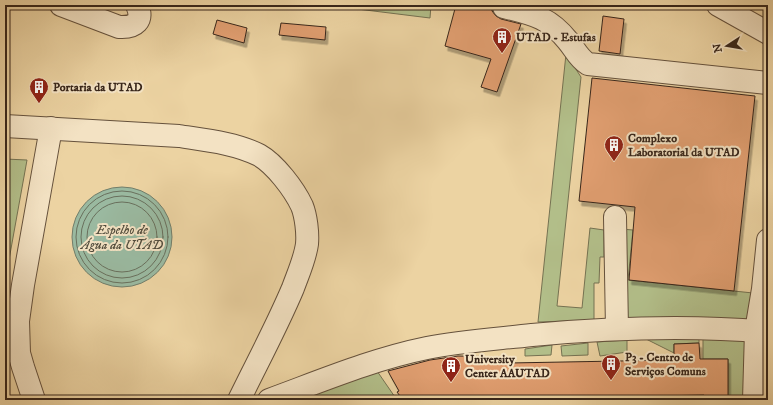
<svg xmlns="http://www.w3.org/2000/svg" width="773" height="405" viewBox="0 0 773 405" font-family="'IM FELL DW Pica',serif">
  <defs>
    <filter id="shadow"><feDropShadow dx="2.5" dy="4.5" stdDeviation="0" flood-color="#0004"/></filter>
  </defs>
  <rect width="100%" height="100%" fill="#ecd3a2"/>
  <filter id="stains"><feTurbulence type="fractalNoise" baseFrequency=".005" numOctaves="4"/><feColorMatrix values="0 0 0 0 .2 0 0 0 0 .09 0 0 0 0 .02 0 0 0 .5 -.17"/></filter>
  <radialGradient id="worn" r=".72"><stop offset=".6" stop-color="#630" stop-opacity="0"/><stop offset="1" stop-color="#630" stop-opacity=".3"/></radialGradient>
  <g fill="#b2be89" stroke="#757252">
    <polygon points="325,5 431,5 430,18"/>
    <polygon points="566,54 581,77 557,306 582,308 590,228 604,230 604,257 600,257 599,283 594,283 594,320 538,322"/>
    <polygon points="5,159 27,160 5,282"/>
    <polygon points="621,229 633,230 628,280 753,293 753,319 623,321"/>
    <polygon points="748,335 748,400 728,400 728,359 703,359 703,336"/>
    <polygon points="699,337 699,343 674,344 674,353 646,339"/>
    <polygon points="627,340 627,352 600,356 597,342"/>
    <polygon points="588,343 588,355 562,356 561,346"/>
    <polygon points="552,345 551,355 525,356 525,349"/>
    <polygon points="377,371 397,400 293,400"/>
  </g>
  <circle fill="#9ab9a0" stroke="#737e6a" cx="122" cy="237" r="50"/>
  <g fill="none" stroke-linecap="round" stroke-linejoin="round">
    <g stroke="#69705d" stroke-width="1">
      <circle cx="122" cy="237" r="46"/>
      <circle cx="122" cy="237" r="41"/>
      <circle cx="122" cy="237" r="35"/>
    </g>
  </g>
  <g fill="#e09e70" stroke="#38261a" filter="url(#shadow)">
    <polygon points="456,5 492,5 492,11 496,16 501,19 521,24 497,92 481,87 491,59 445,46"/>
    <polygon points="603,16 624,19 620,54 599,51"/>
    <polygon points="217,20 247,28 244,43 213,34"/>
    <polygon points="281,23 326,27 325,40 279,35"/>
    <polygon points="592,78 755,96 734,291 629,280 635,207 579,201"/>
    <polygon points="699,343 700,359 728,359 728,400 704,400 704,395 507,399 507,400 403,400 397,392 399,391 390,375 388,371 430,360 458,356 509,357 509,363 674,360 674,344"/>
  </g>
  <g fill="none" stroke-linecap="round" stroke-linejoin="round">
    <g stroke="#65513c" stroke-width="24">
      <g id="minor">
        <path d="M61,5l58,22c16,1 25,-6 18,-22"/>
        <polyline points="718,5 768,33"/>
        <path d="M504,7c28,7 45,10 64,34 7,8 10,17 20,23l180,19"/>
        <path d="M5,126l174,10c26,4 56,7 80,19 16,9 35,34 43,51 4,10 6,27 5,38 -2,15 -9,30 -14,44 -16,38 -36,75 -54,112"/>
        <polyline points="615,217 617,329"/>
        <polyline points="34,400 23,367 19,353 18,321 23,285 51,128"/>
        <path d="M269,400c52,-19 104,-41 158,-52 35,-7 70,-9 105,-13 78,-7 158,-10 236,-3"/>
        <polyline points="754,400 756,331 763,289 768,240"/>
      </g>
    </g>
    <use href="#minor" stroke="#f3e2c3" stroke-width="22"/>
  </g>
  <defs>
    <g id="building-pin" transform="scale(1)"><path d="M0 17L-7.5 6A9.5 9.5 0 1 1 7.5 6Z" fill="#8f2418" stroke="#f3e2c3"/><path d="M-4-6H4V6H1V3H-1V6H-4ZM-2.5-4.3h1.7v1.8h-1.7ZM.8-4.3h1.7v1.8H.8ZM-2.5-1h1.7V.8h-1.7ZM.8-1h1.7V.8H.8Z" fill="#fff"/></g>
  </defs>
  <g fill-rule="evenodd">
    <use href="#building-pin" x="502" y="37"/>
    <use href="#building-pin" x="39" y="87"/>
    <use href="#building-pin" x="614" y="145"/>
    <use href="#building-pin" x="611" y="364"/>
    <use href="#building-pin" x="451" y="366"/>
  </g>
  <g text-anchor="middle" stroke-width="4" stroke-linejoin="round" paint-order="stroke">
    <g font-size="12" font-weight="bold" fill="#38261a" stroke="#f3e2c3" text-anchor="start">
      <text x="516" y="41">UTAD - Estufas</text>
      <text x="53" y="91">Portaria da UTAD</text>
      <text x="628" y="142">Complexo<tspan x="628" dy="14">Laboratorial da UTAD</tspan></text>
      <text x="625" y="361">P3 - Centro de<tspan x="625" dy="14">Serviços Comuns</tspan></text>
      <text x="465" y="363">University<tspan x="465" dy="14">Center AAUTAD</tspan></text>
    </g>
    <g font-size="13" font-style="italic" fill="#504b3c" stroke="#f3e2c3">
      <text x="122" y="234">Espelho de<tspan x="122" dy="15">Água da UTAD</tspan></text>
    </g>
  </g>
  <rect width="773" height="405" fill="none" stroke="#ecd3a2" stroke-width="20"/>
  <rect x="6" y="6" width="761" height="393" fill="none" stroke="#38261a" stroke-width="2"/>
  <rect x="10" y="10" width="753" height="385" fill="none" stroke="#38261a"/>
  <g transform="translate(727 46) rotate(258)" stroke="#f3e2c3" stroke-width="3" paint-order="stroke">
  <path d="M0-3L7 15L0 10L-7 15Z" fill="#38261a"/>
  <text y="-6" font-size="11" font-weight="bold" text-anchor="middle" fill="#38261a">N</text>
  </g>
  <rect width="100%" height="100%" filter="url(#stains)"/>
  <rect width="100%" height="100%" fill="url(#worn)"/>
</svg>
